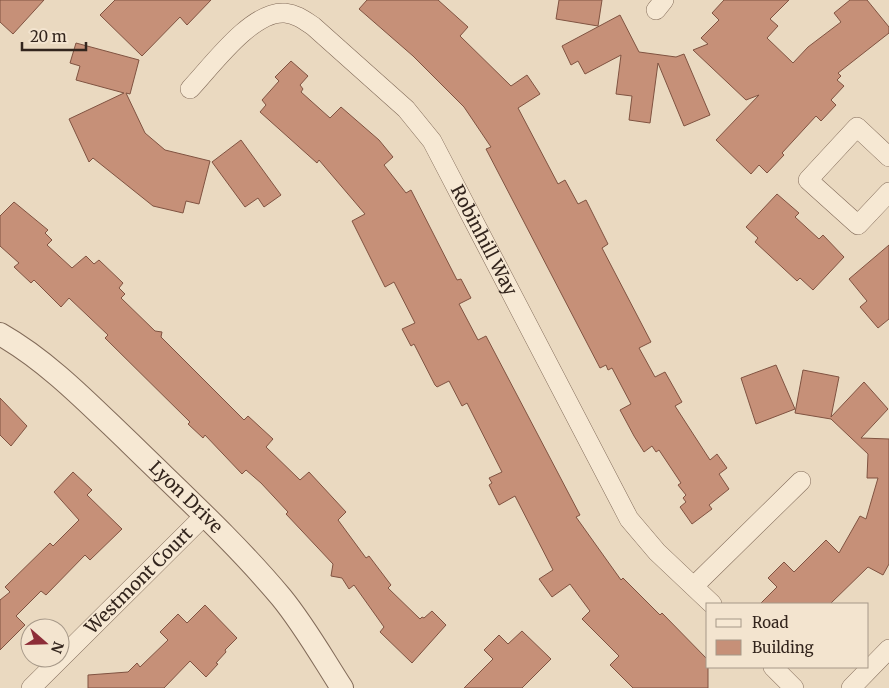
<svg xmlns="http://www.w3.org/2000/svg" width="889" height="688" viewBox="0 0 889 688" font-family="Merriweather,serif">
  <rect width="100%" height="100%" fill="#ead9c0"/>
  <g fill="#c69078" stroke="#805341">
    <polygon points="0,0 44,0 13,34 0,22"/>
    <polygon points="115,0 211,0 187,25 180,17 142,56 100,15"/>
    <polygon points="367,0 438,0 468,27 460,36 511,86 527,75 540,94 518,108 558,184 565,180 578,204 586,200 608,244 602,248 651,342 639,348 655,377 665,372 682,402 675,406 710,460 717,454 727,468 719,474 729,489 709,505 712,509 692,524 680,507 686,502 683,498 686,495 678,485 681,483 659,450 656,452 652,446 644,452 634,436 620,410 631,404 612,368 608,370 606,365 600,368 486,149 491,147 464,107 413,56 359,9"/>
    <polygon points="559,0 602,0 598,26 556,19"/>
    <polygon points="724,0 789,0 770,19 778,26 767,38 793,63 808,47 841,22 834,13 850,0 867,0 889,27 889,33 838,73 841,76 837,80 844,86 831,100 836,105 821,121 816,116 782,153 784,155 767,173 759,165 751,174 716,140 759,95 746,100 693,50 708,44 701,38 719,20 712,13"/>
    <polygon points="620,15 639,52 676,57 684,54 710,115 684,126 658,63 650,123 629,120 632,96 616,94 621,55 585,74 578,61 571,65 562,46"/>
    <polygon points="76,43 139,60 130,94 126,93 145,133 165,150 210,161 199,204 186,201 183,213 153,206 93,158 89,162 69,119 124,93 76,80 80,66 70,63"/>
    <polygon points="291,61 308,76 300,85 303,89 301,92 330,118 341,107 379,140 393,157 384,165 406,193 411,190 457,280 461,279 471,298 459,304 478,340 486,336 580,515 576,517 621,580 623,578 660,615 662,613 708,660 708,688 633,688 610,665 619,656 582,619 590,611 570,584 552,597 539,579 553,570 515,496 499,505 489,485 492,483 489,478 502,472 467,403 462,406 449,381 437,387 435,385 414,344 411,346 402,329 415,323 394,282 385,287 352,221 365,214 319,160 317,163 260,112 266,105 262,100 279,81 275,77"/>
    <polygon points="241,140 281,195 264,207 258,198 245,207 212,162"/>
    <polygon points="777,194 799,213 795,217 819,239 823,235 844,257 813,290 800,278 797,281 755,242 758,238 746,227"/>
    <polygon points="14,202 48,230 45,233 52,240 47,245 72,268 86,256 94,264 99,260 123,283 119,288 125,294 121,298 155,331 162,332 161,337 244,420 248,416 273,439 266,447 300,480 309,472 346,512 338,520 366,558 369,556 391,585 388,588 420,619 422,617 424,618 432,611 446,625 412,663 380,632 384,627 354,585 349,589 342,578 331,576 333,564 286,514 288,512 261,483 246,470 242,474 205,435 203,438 188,424 190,422 105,338 108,335 69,298 61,307 34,280 31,283 14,267 19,263 0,246 0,216"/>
    <polygon points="889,245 889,319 878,328 860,307 867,301 849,279"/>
    <polygon points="776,365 795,409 756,424 741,378"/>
    <polygon points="803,370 839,377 831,417 864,382 888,409 861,438 889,439 889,564 883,575 868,567 830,604 760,604 777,587 768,578 784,562 794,572 826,540 839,553 860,516 866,519 878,478 867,478 868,454 831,419 795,413"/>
    <polygon points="0,398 27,426 11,446 0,435"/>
    <polygon points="73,472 92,490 87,495 122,529 90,560 85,555 46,595 41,591 16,616 25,625 0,650 0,600 10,592 5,587 50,543 53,546 79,520 54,492"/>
    <polygon points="205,605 237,638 225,650 226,652 216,663 218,664 206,677 190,661 164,688 88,688 88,675 128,672 137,663 140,667 168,640 160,632 178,614 187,623"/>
    <polygon points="522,631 551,659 522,688 464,688 493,659 484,650 499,635 508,644"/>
  </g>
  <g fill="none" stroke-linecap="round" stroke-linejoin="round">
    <g stroke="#826b59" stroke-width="20">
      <g id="minor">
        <polyline points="656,10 664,0"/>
        <path id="s1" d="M190,89c21,-22 62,-79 95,-76 11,1 19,7 28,13l93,83 26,32 197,378 28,33 55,52"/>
        <polyline points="889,157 857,127 808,180 858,225 889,192"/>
        <polyline points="694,586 801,481"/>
        <polyline points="773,667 794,688"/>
        <path id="s2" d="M31,688l173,-172"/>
        <polyline points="851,688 889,649"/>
      </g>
    </g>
    <g stroke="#826b59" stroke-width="24">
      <g id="tertiary">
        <path id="s3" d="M0,334c49,28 89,70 130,109 51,50 105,99 151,154 23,28 41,60 61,91"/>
      </g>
    </g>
    <use href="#minor" stroke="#f6e8d3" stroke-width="19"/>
    <use href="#tertiary" stroke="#f6e8d3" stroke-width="22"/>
  </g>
  <g text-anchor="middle" stroke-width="4" stroke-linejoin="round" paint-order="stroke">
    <g font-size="18" fill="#33251d" stroke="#f3e4cf">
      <text dy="6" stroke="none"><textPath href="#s1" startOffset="434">Robinhill Way</textPath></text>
      <text dy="6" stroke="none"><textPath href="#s3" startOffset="248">Lyon Drive</textPath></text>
      <text dy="6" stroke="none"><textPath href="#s2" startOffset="152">Westmont Court</textPath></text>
    </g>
  </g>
  <rect x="706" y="603" width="162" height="65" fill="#f3e4cf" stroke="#a69888"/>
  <rect x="716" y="619" width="25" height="8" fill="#f6e8d3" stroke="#a69888"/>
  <text x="752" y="628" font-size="15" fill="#33251d">Road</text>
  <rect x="716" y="640" width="25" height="15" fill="#c69078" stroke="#a69888"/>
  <text x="752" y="653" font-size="15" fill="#33251d">Building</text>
  <g transform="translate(45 643) rotate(110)"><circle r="24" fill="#f3e4cf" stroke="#a69888"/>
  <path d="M0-4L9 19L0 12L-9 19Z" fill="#8d2d38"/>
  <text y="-8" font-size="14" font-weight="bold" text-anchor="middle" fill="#33251d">N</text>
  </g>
  <path d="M22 42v8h64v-8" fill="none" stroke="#33251d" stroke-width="2.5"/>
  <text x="30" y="42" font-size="15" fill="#33251d" stroke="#f3e4cf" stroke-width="4" paint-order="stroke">20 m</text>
</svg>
